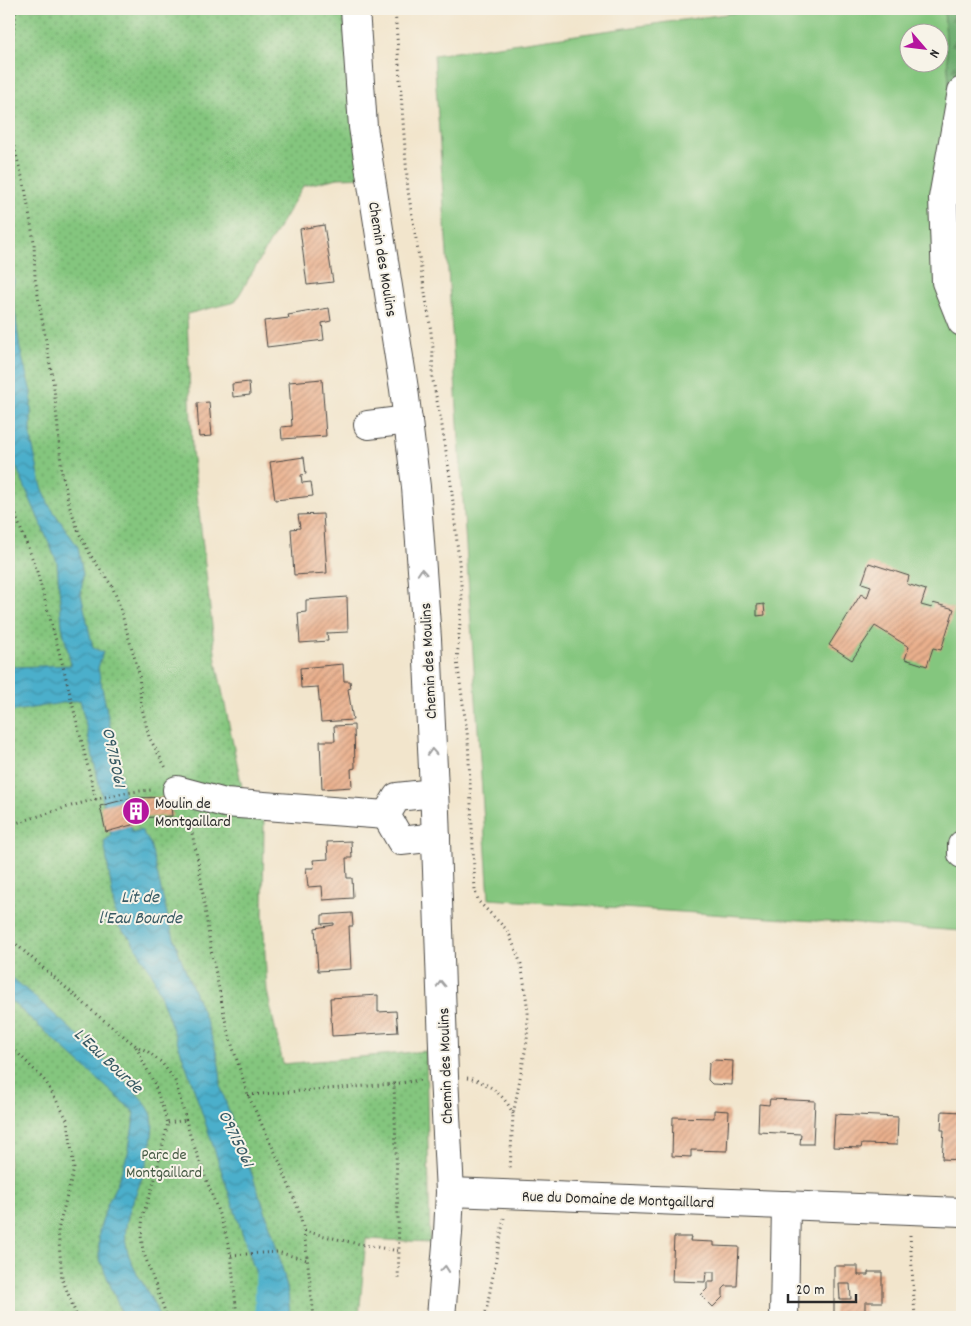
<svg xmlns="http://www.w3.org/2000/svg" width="971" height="1326" viewBox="0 0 971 1326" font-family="Dekko,sans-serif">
  <defs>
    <pattern id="forest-firs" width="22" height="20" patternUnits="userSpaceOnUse" patternTransform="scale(1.25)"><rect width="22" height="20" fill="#6bab6d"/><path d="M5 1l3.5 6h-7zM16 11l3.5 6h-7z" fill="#588b5a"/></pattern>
    <pattern id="park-dots" width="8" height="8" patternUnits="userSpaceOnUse" patternTransform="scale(1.25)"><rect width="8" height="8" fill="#84c67e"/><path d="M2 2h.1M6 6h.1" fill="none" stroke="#6ca167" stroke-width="1.8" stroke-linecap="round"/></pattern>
    <pattern id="water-waves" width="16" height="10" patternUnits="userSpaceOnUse" patternTransform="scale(1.25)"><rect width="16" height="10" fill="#4cafcb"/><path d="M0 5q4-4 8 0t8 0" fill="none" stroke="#3f8fa5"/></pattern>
    <pattern id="building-hatch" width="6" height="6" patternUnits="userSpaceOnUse" patternTransform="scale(1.25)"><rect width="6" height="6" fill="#eab08d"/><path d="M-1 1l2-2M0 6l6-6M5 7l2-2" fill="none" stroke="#be8f73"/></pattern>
  </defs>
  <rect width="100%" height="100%" fill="#f7f3e8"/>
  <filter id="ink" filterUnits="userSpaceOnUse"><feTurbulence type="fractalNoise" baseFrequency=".02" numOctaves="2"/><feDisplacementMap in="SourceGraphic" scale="10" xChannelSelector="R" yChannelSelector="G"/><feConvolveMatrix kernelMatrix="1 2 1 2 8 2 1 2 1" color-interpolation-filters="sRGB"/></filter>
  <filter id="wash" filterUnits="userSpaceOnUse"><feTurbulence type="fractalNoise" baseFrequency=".0096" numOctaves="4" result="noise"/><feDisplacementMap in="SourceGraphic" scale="20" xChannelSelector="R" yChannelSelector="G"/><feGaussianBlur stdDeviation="1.12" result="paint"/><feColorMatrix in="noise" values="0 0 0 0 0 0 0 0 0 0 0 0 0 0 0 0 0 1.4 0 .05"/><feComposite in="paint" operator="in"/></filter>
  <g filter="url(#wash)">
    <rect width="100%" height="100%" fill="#f2e5cc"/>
    <path fill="#84c67e" stroke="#587854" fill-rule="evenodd" d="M761,9h183l18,263v659l-473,-32 -55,-844zM908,32h30v30h-30z"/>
    <polygon fill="url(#forest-firs)" stroke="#4b6b4c" points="944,9 962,9 962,272"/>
    <polygon fill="url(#park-dots)" stroke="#587854" points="9,9 355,9 371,177 338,178 303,186 235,302 187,314 192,450 216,661 245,802 264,819 263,915 267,991 283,1064 426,1051 430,1242 366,1239 359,1317 14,1317 9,1279"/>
    <g fill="url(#water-waves)" stroke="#3c6d7b">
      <path d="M9,219l5,63 -2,7 8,60 11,43v47l10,45 8,21 29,42 5,28 -2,19 12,54 10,4 -5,16 34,164 9,-2 9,13c9,36 16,73 28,107 14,42 44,95 43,138 21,65 50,128 65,195 3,11 3,23 4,34h-29l-1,-31 -71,-212 -31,-85 -5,-13 -22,-37 -14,-14 -13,-84 7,-5 -31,-136 -71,12v-45l62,-2 -9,-39 -5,-64 -48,-112z"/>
      <path d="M9,975c38,32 75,65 110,100 9,9 30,29 33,41 3,13 -3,36 -6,49 -7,28 -26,53 -19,84 6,25 25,44 32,68h-36l-24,-60v-26l8,-26 11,-24 10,-28 7,-40 -126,-114z"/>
    </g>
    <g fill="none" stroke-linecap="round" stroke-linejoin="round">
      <polyline stroke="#4cafcb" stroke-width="7" points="258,1317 259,1273"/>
    </g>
    <g id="blocks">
      <g fill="url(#building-hatch)" fill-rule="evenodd">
        <polygon points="324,225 333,282 307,285 300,229"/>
        <polygon points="329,308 331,321 322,323 324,340 267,347 264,321 289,318 288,315"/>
        <polygon points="322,379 326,436 282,439 281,427 292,426 289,382"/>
        <polygon points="249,382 250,395 233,397 232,384"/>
        <polygon points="209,402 212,436 199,437 197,403"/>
        <polygon points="304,457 306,474 301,475 302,483 311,482 313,496 275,500 270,462"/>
        <polygon points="323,514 327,573 294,575 291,529 300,528 298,515"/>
        <polygon points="869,563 909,576 907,584 926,590 921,605 932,608 933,603 954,609 941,650 933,648 927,666 905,659 909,647 875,626 852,660 829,645 861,594 867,598 871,586 862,583"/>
        <polygon points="347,597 348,632 327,633 328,641 300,643 298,613 306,612 306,600"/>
        <polygon points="764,604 765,615 757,616 757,605"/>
        <polygon points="343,664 344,681 350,681 351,688 348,689 353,720 321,722 318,687 301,688 300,668"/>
        <polygon points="354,725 355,768 351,769 352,787 322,789 320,741 335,741 334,726"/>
        <polygon points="170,797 172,816 139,818 139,823 106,832 100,806 131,798"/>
        <polygon points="351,841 352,858 346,858 347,878 352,878 353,898 323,900 322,886 308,887 306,868 314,868 313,860 328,859 327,842"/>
        <polygon points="352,913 353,926 349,926 351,969 318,971 315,928 334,925 334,923 322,924 322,915"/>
        <polygon points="378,995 378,1012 396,1011 398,1032 332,1036 330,998"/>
        <polygon points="714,1060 733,1061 732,1085 712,1084 708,1080 709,1064"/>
        <polygon points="770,1099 815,1101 813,1144 800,1144 801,1134 758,1132 759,1104 769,1105"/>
        <polygon points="714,1110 729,1111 727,1151 691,1150 691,1157 672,1156 673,1117 714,1118"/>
        <polygon points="942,1111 962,1112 962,1160 942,1159 944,1130 941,1130"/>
        <polygon points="835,1114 898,1117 897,1145 862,1144 861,1148 833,1147"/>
        <polygon points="674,1237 691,1237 690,1241 714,1242 714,1246 739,1247 737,1286 726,1286 723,1289 723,1297 713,1307 701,1295 707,1289 707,1282 714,1282 714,1272 706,1272 705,1282 672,1281"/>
        <path d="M834,1266h24v9h10v-3h14v30h-17v15h-31zM839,1284h11l1,15h-11z"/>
      </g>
    </g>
  </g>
  <g filter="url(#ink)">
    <use href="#blocks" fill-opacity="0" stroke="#494743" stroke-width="1"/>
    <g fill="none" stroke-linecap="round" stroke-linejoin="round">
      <g stroke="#494743" stroke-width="30">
        <g id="minor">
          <polyline points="355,9 363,127 404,389 416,487 427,639 435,812 444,1076 450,1192 448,1233 441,1317"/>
          <polyline points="962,91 943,198 946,282 962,322"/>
          <polyline points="368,425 408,420"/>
          <polyline points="177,790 225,803 386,815"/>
          <polyline points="434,793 397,797 386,815 401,841 436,837"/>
          <polyline points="962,845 962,854"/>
          <polyline points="450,1192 962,1212"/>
          <polyline points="784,1317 786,1205"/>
        </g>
      </g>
      <g stroke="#494743" stroke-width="3" stroke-dasharray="1 4" stroke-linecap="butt">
        <polyline points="395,9 408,191 429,317 433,348 432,376 442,426 451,483 460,572 462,597 457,661 468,739 475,891 479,902 506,929 510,936 521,964 525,988 528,1013 527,1041 513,1115 510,1170"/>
        <polyline points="9,68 16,9"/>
        <polyline points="9,117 11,136 25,188 34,242 35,279 54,387 62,473 69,504 79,533 91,556 112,586 118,601 139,673 141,704 149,737 166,768"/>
        <polyline points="9,491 18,522 36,568 63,666 96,800"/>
        <polyline points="189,819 199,866 210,944 227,1029 248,1095 280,1163 298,1208 304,1231 314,1317"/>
        <path d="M9,825c46,-13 96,-33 145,-35"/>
        <polyline points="9,938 96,1014 136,1046 147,1051 161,1062 175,1080 190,1135 223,1225 231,1255 237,1317"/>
        <polyline points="9,1044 46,1082 68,1121 74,1169 58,1230 62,1278 77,1317"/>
        <polyline points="136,1047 154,1083 168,1123 155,1179 143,1215 141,1236 143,1251 167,1317"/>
        <path d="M467,1078c20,3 39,18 46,36"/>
        <polyline points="394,1084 420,1080"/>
        <polyline points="248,1095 394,1084 399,1251 398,1279"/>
        <polyline points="168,1123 186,1120"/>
        <polyline points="304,1231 354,1243 399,1251"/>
        <polyline points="910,1235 915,1317"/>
        <polyline points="231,1255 277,1252 307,1260"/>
        <polyline points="485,1317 504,1218"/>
      </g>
      <use href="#minor" stroke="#fff" stroke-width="28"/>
    </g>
    <defs><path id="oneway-chevron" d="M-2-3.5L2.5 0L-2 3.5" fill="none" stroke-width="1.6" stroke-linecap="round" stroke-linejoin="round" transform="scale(1.25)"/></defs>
    <g stroke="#a0a0a0">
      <use href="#oneway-chevron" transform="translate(422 572) rotate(-94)"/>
      <use href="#oneway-chevron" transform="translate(432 752) rotate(-93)"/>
      <use href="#oneway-chevron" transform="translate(441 984) rotate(-92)"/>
      <use href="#oneway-chevron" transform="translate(445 1269) rotate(-85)"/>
    </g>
  </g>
  <defs>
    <g id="building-disc" transform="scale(1.4375)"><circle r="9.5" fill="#b5179e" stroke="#f7f3e8"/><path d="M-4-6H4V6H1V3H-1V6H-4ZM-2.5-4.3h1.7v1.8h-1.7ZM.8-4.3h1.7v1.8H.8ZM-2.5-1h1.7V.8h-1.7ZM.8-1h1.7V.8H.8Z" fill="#fff"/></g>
  </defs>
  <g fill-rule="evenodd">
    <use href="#building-disc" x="136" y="811"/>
  </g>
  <g text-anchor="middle" stroke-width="4" stroke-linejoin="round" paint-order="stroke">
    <g font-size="16" fill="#2b2b2b" stroke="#f7f3e8">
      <text transform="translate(384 259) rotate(81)" y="6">Chemin des Moulins</text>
      <text transform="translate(427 661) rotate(-93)" y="6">Chemin des Moulins</text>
      <text transform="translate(444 1066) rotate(-92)" y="6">Chemin des Moulins</text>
      <text transform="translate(618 1198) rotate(2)" y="6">Rue du Domaine de Montgaillard</text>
    </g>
    <g font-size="16" fill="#2b2b2b" stroke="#f7f3e8" text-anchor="start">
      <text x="155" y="808">Moulin de<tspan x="155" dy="18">Montgaillard</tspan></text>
    </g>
    <g font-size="16" fill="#465a44" stroke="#f7f3e8">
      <text x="164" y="1159">Parc de<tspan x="164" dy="18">Montgaillard</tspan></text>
    </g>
    <g font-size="18" font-style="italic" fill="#375963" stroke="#f7f3e8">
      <text transform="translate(115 757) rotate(78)" y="6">O9715061</text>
      <text x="140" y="902">Lit de<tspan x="140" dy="21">l'Eau Bourde</tspan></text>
      <text transform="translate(109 1060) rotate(43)" y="6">L'Eau Bourde</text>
      <text transform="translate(237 1138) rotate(64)" y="6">O9715061</text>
    </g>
  </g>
  <rect width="971" height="1326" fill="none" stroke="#f7f3e8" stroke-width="30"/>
  <g transform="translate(924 48) rotate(118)"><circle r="24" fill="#f7f3e8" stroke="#a5a39c"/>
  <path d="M0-4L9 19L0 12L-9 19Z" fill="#b5179e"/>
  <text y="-8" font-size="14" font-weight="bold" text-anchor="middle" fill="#2b2b2b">N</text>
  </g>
  <path d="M788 1294v8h68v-8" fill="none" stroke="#2b2b2b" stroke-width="2.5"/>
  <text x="796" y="1294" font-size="15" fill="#2b2b2b" stroke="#f7f3e8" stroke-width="4" paint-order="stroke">20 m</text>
</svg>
